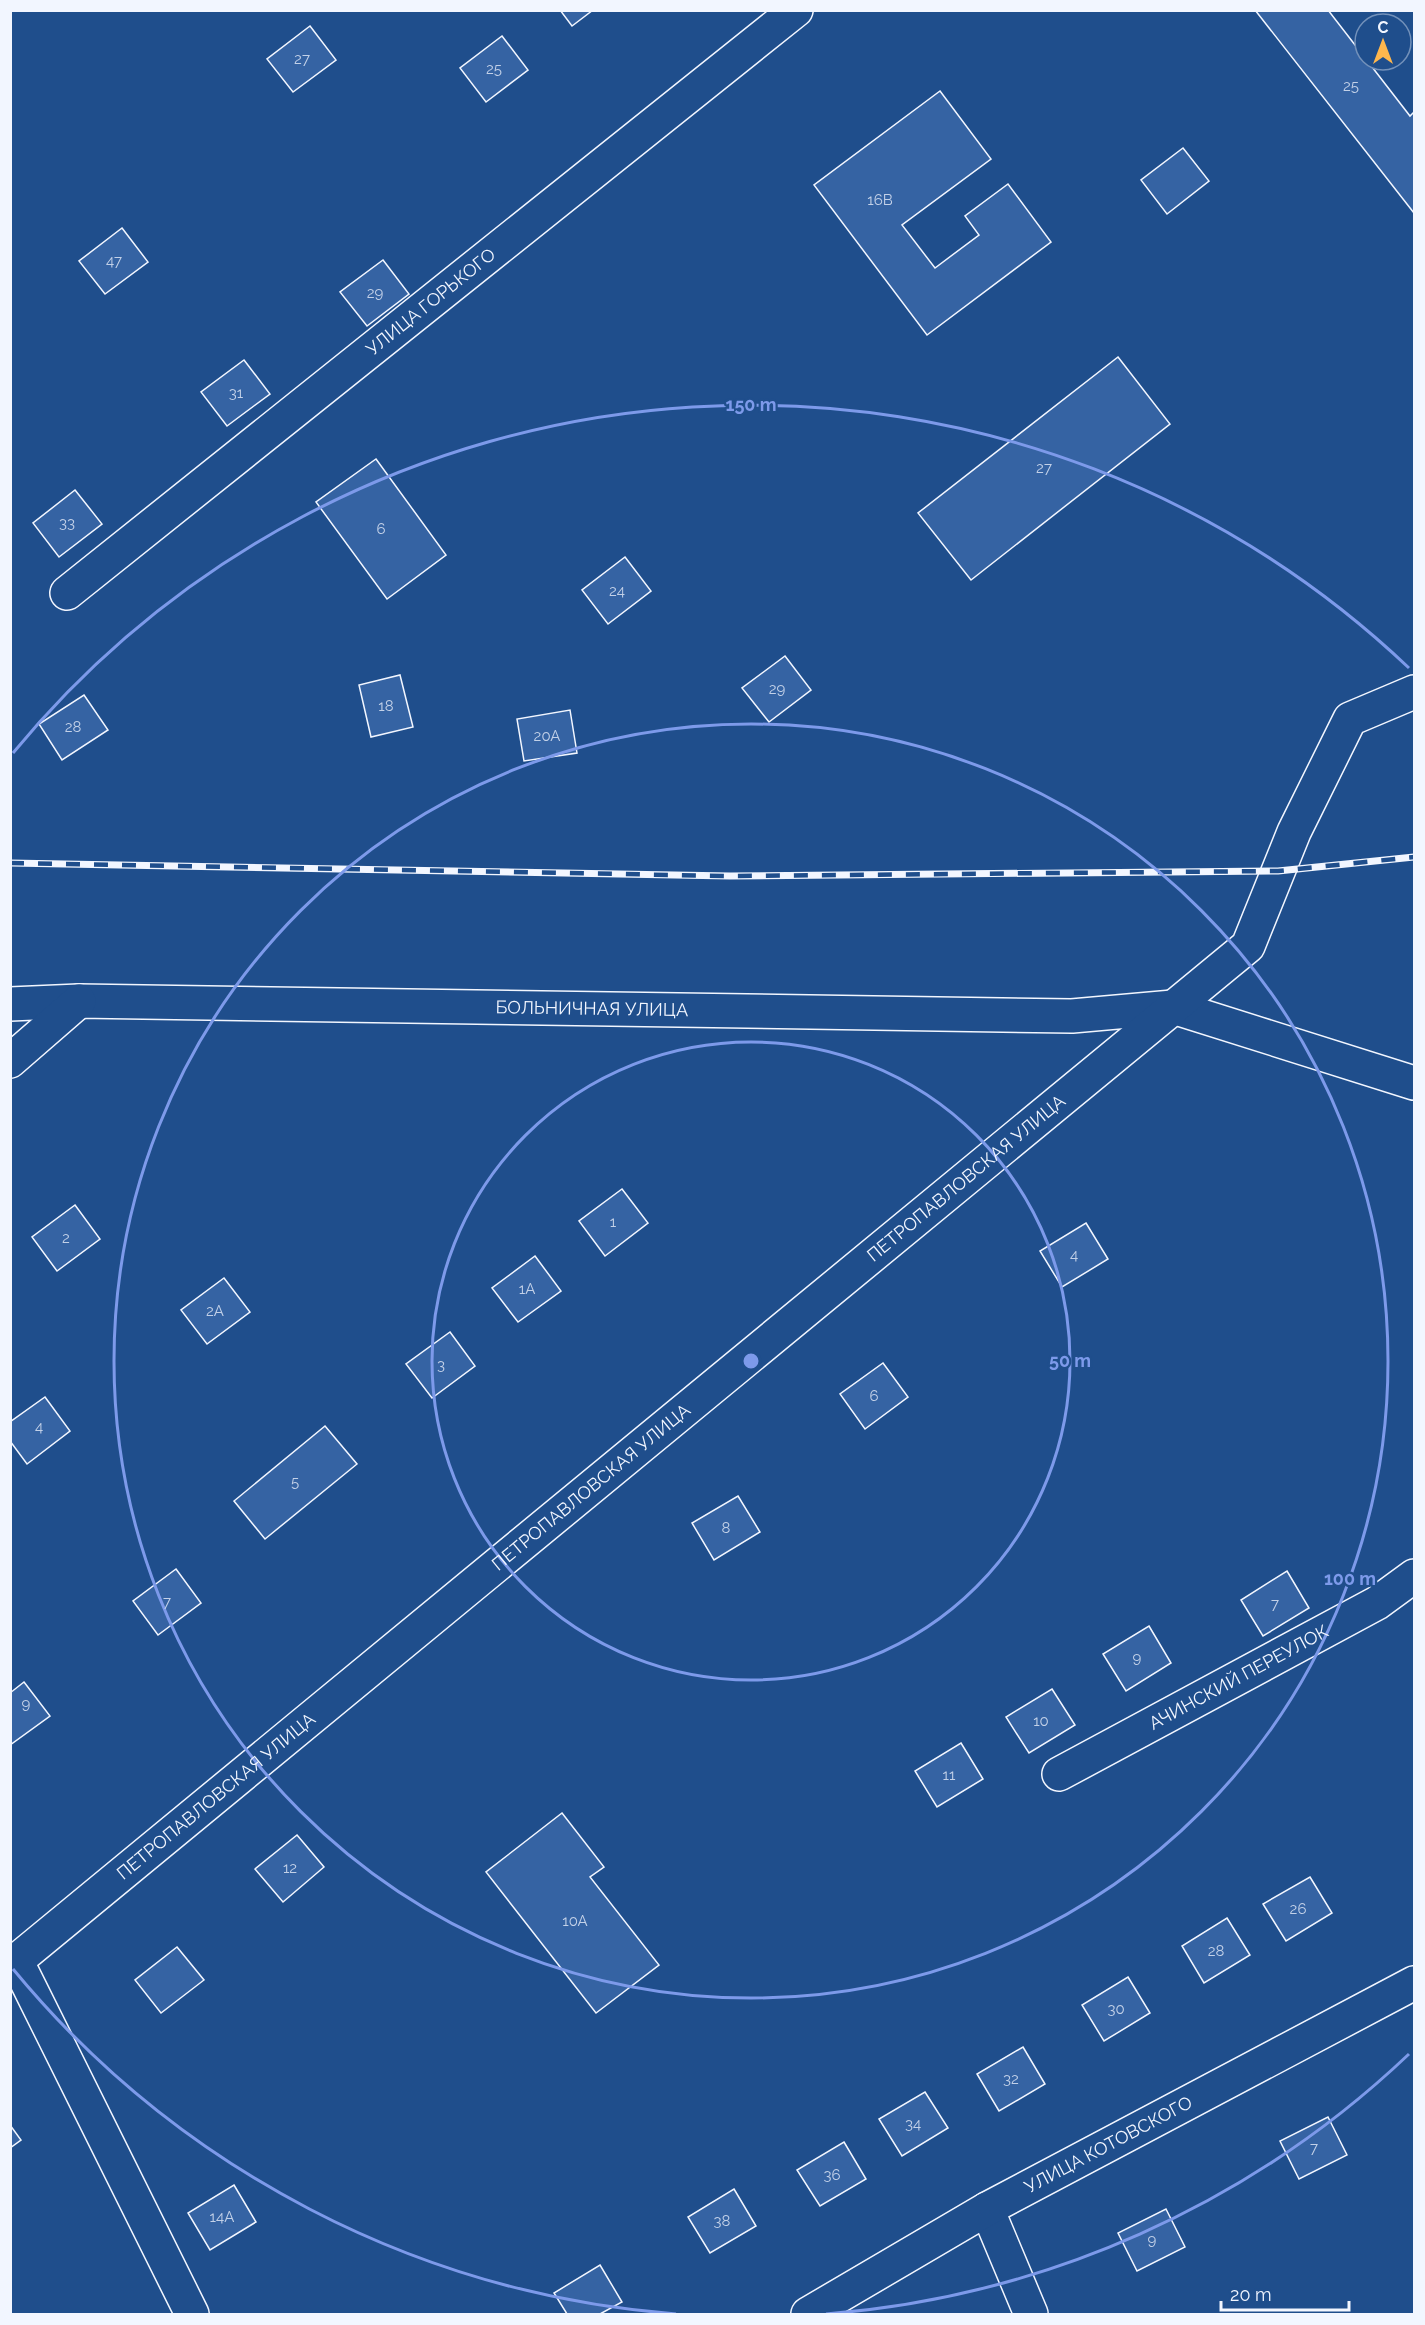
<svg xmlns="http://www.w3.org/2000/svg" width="1425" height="2325" viewBox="0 0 1425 2325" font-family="Raleway,sans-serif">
  <rect width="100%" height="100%" fill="#1f4e8c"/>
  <g fill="#3563a3" stroke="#f2f6ff" stroke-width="1.5">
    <polygon points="560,10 593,10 572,26"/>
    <polygon points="1255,10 1328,10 1410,116 1414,112 1414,213"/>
    <polygon points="310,26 336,60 293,92 267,59"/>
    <polygon points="502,36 528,70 486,102 460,68"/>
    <polygon points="940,91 991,159 902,225 935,268 979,235 965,216 1008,184 1051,242 927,335 814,185"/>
    <polygon points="1183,148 1209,181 1167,214 1141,180"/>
    <polygon points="122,228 148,262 105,294 79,261"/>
    <polygon points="383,260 409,294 367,326 340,292"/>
    <polygon points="1118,357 1170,424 971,580 918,513"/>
    <polygon points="244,360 270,394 227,426 201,392"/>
    <polygon points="376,459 446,555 387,599 316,502"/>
    <polygon points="75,490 102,524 59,557 33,523"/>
    <polygon points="625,557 651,591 608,624 582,590"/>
    <polygon points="785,656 811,690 769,722 742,688"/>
    <polygon points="400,675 413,727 371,737 359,685"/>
    <polygon points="84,695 108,730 62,760 39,724"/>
    <polygon points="570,710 577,753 524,761 517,719"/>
    <polygon points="622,1189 648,1223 605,1256 579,1221"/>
    <polygon points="75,1205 100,1239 57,1271 32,1237"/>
    <polygon points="1086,1223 1108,1259 1062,1287 1040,1251"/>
    <polygon points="535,1256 561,1291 518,1322 492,1288"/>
    <polygon points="224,1278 250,1312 207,1344 181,1310"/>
    <polygon points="450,1332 475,1366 432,1398 406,1364"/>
    <polygon points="883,1363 908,1397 865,1429 840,1394"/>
    <polygon points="45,1397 70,1431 27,1464 10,1441 10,1422"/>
    <polygon points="325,1426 357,1464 265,1539 234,1501"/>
    <polygon points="738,1496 760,1532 714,1560 692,1523"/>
    <polygon points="176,1569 201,1603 158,1635 133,1601"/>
    <polygon points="1287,1571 1309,1608 1263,1636 1241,1600"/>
    <polygon points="1149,1626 1171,1663 1126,1691 1103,1654"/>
    <polygon points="24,1682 50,1716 10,1745 10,1693"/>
    <polygon points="1052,1689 1075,1725 1029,1753 1006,1717"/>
    <polygon points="961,1743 983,1779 937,1807 915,1771"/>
    <polygon points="562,1813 604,1867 590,1877 659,1965 596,2013 486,1872"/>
    <polygon points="297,1835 324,1867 283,1902 255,1869"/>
    <polygon points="1310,1877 1332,1913 1286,1941 1263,1904"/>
    <polygon points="1227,1918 1250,1955 1204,1983 1182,1946"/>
    <polygon points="177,1947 204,1980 161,2013 135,1980"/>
    <polygon points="1128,1977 1150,2013 1104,2041 1082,2005"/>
    <polygon points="1023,2047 1045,2084 999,2111 977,2074"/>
    <polygon points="925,2092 948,2128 902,2156 879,2119"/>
    <polygon points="1328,2117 1347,2155 1299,2179 1280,2141"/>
    <polygon points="10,2125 21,2140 10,2148"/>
    <polygon points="844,2142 866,2179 820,2206 797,2170"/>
    <polygon points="234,2185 256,2222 210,2250 188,2213"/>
    <polygon points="734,2189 756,2226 710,2253 688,2217"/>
    <polygon points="1166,2209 1185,2247 1137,2271 1118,2233"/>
    <polygon points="600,2265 622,2302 600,2314 567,2314 554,2293"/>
  </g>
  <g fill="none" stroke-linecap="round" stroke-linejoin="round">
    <g stroke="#f2f6ff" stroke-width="36">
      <g id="street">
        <path id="s1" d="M67,593l729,-583"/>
        <path id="s2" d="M10,1004l69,-3 993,15 101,-9 241,76"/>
        <polyline points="10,1061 79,1001"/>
        <path id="s3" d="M1059,1774l318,-171 37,-27"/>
        <polyline points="17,1962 192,2314"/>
        <path id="s4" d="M10,1966l1238,-1020 46,-114 56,-113 64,-27"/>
        <polyline points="987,2209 1031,2314"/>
        <path id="s5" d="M808,2314l179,-105 427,-226"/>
      </g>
    </g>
    <use href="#street" stroke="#1f4e8c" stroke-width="33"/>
    <g stroke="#f2f6ff" stroke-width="7">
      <polyline id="rail" points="10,863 730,876 1278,871 1414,857"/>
    </g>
    <use href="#rail" stroke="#1f4e8c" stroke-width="4.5" stroke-dasharray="14" stroke-linecap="butt"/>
  </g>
  <g fill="none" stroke="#7d9aea" stroke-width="3">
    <circle cx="751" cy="1361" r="319"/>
    <circle cx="751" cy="1361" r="637"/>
    <path d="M1409 2054A956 956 0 0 1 826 2314M676 2314A956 956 0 0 1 13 1969M13 753A956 956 0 0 1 1409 668"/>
  </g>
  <g text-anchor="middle" stroke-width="4.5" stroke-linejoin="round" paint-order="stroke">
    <g font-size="15" fill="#c3d1e8">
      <text x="302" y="64">27</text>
      <text x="494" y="74">25</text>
      <text x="1351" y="91">25</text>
      <text x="880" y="205">16В</text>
      <text x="114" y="266">47</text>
      <text x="375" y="298">29</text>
      <text x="236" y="398">31</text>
      <text x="1044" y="473">27</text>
      <text x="67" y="528">33</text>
      <text x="381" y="534">6</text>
      <text x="617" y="596">24</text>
      <text x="777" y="694">29</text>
      <text x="386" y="711">18</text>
      <text x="73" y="732">28</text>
      <text x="547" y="741">20А</text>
      <text x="613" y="1227">1</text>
      <text x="66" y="1243">2</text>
      <text x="1074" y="1260">4</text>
      <text x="527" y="1294">1А</text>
      <text x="215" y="1316">2А</text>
      <text x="441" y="1370">3</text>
      <text x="874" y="1401">6</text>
      <text x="39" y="1432">4</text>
      <text x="295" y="1487">5</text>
      <text x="726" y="1533">8</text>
      <text x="167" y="1607">7</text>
      <text x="1275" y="1609">7</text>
      <text x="1137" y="1663">9</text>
      <text x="26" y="1709">9</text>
      <text x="1041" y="1726">10</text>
      <text x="949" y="1780">11</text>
      <text x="290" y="1873">12</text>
      <text x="1298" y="1914">26</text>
      <text x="575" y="1926">10А</text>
      <text x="1216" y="1956">28</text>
      <text x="1116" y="2014">30</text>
      <text x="1011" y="2084">32</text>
      <text x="913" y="2129">34</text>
      <text x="1314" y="2153">7</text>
      <text x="832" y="2180">36</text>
      <text x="222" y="2222">14А</text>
      <text x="722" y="2226">38</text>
      <text x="1152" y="2245">9</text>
    </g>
    <g font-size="18" fill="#f2f6ff" stroke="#1f4e8c">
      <text dy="6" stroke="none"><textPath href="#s1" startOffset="466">УЛИЦА ГОРЬКОГО</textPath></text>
      <text dy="6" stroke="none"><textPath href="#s2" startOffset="582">БОЛЬНИЧНАЯ УЛИЦА</textPath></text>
      <text dy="6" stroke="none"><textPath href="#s4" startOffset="1239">ПЕТРОПАВЛОВСКАЯ УЛИЦА</textPath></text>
      <text dy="6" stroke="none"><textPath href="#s4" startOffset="753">ПЕТРОПАВЛОВСКАЯ УЛИЦА</textPath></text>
      <text dy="6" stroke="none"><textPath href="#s3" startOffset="204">АЧИНСКИЙ ПЕРЕУЛОК</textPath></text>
      <text dy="6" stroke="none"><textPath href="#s4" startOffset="267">ПЕТРОПАВЛОВСКАЯ УЛИЦА</textPath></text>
      <text dy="6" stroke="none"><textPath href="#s5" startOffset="345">УЛИЦА КОТОВСКОГО</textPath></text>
    </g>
  </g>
  <circle cx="751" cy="1361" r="9" fill="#7d9aea" stroke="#1f4e8c" stroke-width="3"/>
  <g font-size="18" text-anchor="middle" font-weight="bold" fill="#7d9aea" stroke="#1f4e8c" stroke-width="4.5" stroke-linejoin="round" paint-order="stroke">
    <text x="751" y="411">150 m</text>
    <text x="1070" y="1367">50 m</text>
    <text x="1350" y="1585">100 m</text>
  </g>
  <rect width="1425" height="2325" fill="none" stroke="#f2f6ff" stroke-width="24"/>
  <g transform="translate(1383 42)"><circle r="28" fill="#1f4e8c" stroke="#7391ba" stroke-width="1.5"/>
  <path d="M0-4.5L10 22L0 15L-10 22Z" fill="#ffb74d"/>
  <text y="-9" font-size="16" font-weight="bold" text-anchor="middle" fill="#f2f6ff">С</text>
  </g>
  <path d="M1221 2301v9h128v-9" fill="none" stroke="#f2f6ff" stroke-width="3"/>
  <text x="1230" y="2301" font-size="18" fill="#f2f6ff" stroke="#1f4e8c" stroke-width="4.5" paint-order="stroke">20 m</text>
</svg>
